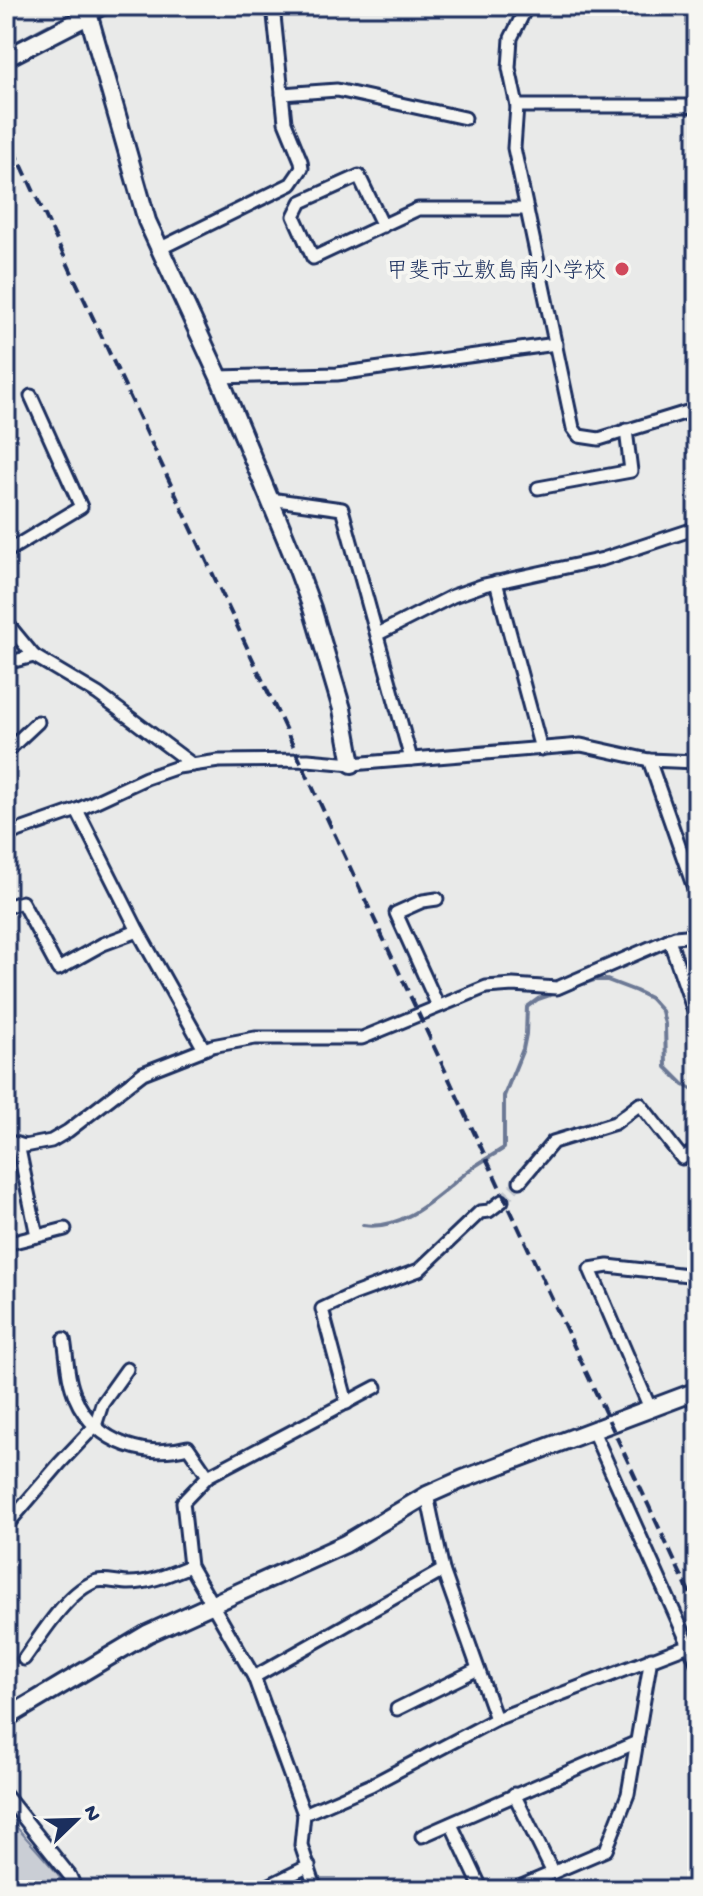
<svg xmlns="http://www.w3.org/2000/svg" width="703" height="1896" viewBox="0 0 703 1896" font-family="'Gochi Hand','Klee One',sans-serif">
  <rect width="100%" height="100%" fill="#e9eae9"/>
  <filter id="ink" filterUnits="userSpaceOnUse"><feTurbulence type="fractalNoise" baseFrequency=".0125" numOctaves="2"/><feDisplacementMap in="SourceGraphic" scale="16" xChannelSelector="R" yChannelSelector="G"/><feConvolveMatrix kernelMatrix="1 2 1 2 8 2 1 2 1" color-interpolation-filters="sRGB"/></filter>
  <g filter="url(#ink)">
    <polygon fill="#caced5" stroke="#727e9a" stroke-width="2" points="13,1823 58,1874 66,1890 6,1890 6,1829"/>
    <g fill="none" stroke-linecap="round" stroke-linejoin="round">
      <g stroke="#6c7995" stroke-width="4">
        <polyline points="6,48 49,25"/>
        <path d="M363,1225c41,6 74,-29 104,-53 11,-9 25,-16 37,-24v-52l19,-47 3,-15 1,-27 11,-8 56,-19h13l29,11 14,7 12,13 3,13 1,43 18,18 13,7"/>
      </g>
      <polyline stroke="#c0c5cd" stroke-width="11" stroke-dasharray="11 5.5" stroke-linecap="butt" points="502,1201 520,1181"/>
      <g stroke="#1b2f5e" stroke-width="17">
        <g id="street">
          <polyline points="527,6 511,38 509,68 517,106 514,148 573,428 579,436 599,439 697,409"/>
          <polyline points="88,16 103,8 117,6"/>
          <polyline points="282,94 337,90 465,118"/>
          <polyline points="517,106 697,106"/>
          <polyline points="383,226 359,176 301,202 294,216 313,258 418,209 527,209"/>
          <polyline points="159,249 291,184 302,168 301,161 285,122 273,6"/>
          <polyline points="219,377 337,374 556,344"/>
          <polyline points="538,488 631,471 626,430"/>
          <polyline points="270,499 342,509 411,759"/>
          <polyline points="6,552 81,507 31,396"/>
          <polyline points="496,582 541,749"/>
          <polyline points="6,622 34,656"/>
          <polyline points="378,634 453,596 484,585 603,559 697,528"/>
          <polyline points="6,663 34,656 98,694 193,765"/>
          <polyline points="6,752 38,722"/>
          <polyline points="649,760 697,897"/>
          <polyline points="77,810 138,931 204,1049"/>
          <polyline points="6,835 77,810 146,778 178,767 219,761 308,760 352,764 581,745 649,760 697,762"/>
          <polyline points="437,899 423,901 396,913 438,1006"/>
          <polyline points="6,907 22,902 58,969 103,944 138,931"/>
          <polyline points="669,939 697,1020"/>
          <polyline points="6,1141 25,1146 51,1141 68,1131 143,1073 212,1046 255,1038 362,1038 486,987 513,985 557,988 675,937 697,935"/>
          <polyline points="18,1144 37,1236"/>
          <polyline points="520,1181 553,1142 615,1123 640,1104 682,1158 697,1150"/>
          <polyline points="6,1244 65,1229"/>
          <path d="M64,1339c3,16 3,34 8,49 15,51 69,72 116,59l20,29"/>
          <polyline points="347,1403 322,1309 354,1294 419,1270 480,1212 489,1211 502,1201"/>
          <polyline points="650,1408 590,1269 608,1266 697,1276"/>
          <polyline points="593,1431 697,1663"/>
          <polyline points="427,1495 443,1570 496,1719"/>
          <polyline points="6,1526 60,1463 95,1426 102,1404 127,1369"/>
          <path d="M24,1659c17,-23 44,-69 73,-78 9,-2 22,2 32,2 21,0 41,-9 61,-17"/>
          <polyline points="254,1677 443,1570"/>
          <polyline points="397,1709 478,1669"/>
          <polyline points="514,1794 552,1871"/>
          <polyline points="6,1796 70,1876 76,1890"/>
          <polyline points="304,1814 371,1785 496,1719 689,1645"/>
          <polyline points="451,1824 482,1890"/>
          <polyline points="422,1836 637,1742"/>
          <polyline points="260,1890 309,1866"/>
          <polyline points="316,1890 301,1845 304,1814 254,1677 190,1566 183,1502 208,1476 376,1387"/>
          <polyline points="512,1890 606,1850 628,1794 651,1658"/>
        </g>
      </g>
      <g stroke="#1b2f5e" stroke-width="22">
        <g id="secondary">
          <polyline points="86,6 147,221 219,377 291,551 312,608 342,709 352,764"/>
          <polyline points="6,58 88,16"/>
          <polyline points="6,1718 147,1634 345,1544 427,1495 463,1479 697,1391"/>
        </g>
      </g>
      <use href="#street" stroke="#f6f6f2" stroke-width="11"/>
      <use href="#secondary" stroke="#f6f6f2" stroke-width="16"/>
      <polyline stroke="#1b2f5e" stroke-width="4" stroke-dasharray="12 6" stroke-linecap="butt" points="6,132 697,1609"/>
    </g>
  </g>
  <circle fill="#d1495b" stroke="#f6f6f2" stroke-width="3" cx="622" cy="269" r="8"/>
  <g text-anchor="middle" stroke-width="8" stroke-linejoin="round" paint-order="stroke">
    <g font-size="22" fill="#1b2f5e" stroke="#f6f6f2" text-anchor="end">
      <text x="606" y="277">甲斐市立敷島南小学校</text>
    </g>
  </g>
  <rect width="703" height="1896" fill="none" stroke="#f6f6f2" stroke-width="32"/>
  <rect x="16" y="16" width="671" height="1864" fill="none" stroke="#1b2f5e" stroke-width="3" filter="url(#ink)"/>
  <g transform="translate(76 1820) rotate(67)" stroke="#f6f6f2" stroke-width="6" paint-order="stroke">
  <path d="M0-6L14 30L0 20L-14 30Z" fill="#1b2f5e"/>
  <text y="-12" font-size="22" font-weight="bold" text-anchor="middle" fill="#1b2f5e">N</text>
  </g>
</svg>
